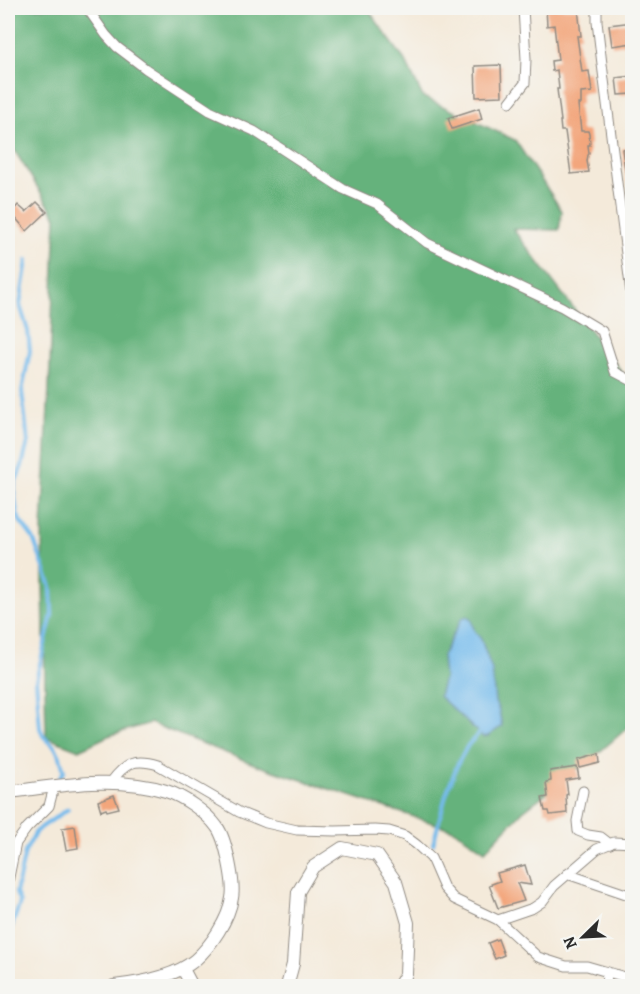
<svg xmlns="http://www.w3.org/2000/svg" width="640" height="994" viewBox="0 0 640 994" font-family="Alegreya,serif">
  <rect width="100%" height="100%" fill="#f6f6f2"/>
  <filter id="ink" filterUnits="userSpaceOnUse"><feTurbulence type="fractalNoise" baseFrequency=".0167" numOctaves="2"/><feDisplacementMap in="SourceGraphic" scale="12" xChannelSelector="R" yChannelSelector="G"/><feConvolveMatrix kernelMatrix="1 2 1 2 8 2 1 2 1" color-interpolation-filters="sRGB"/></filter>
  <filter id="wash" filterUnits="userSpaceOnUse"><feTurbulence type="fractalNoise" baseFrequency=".008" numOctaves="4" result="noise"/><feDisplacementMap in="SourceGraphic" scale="24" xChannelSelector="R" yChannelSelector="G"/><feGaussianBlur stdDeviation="1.35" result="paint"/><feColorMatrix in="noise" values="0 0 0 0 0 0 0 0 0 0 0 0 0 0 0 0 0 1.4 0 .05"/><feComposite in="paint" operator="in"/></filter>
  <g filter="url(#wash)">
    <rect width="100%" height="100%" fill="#f4eada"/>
    <polygon fill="#65b27c" stroke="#486e54" stroke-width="1.5" points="8,8 367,8 406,62 423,97 515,140 562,211 559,230 513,229 632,385 632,724 596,755 523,811 485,851 454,830 259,766 150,723 108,736 79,750 46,737 42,530 50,366 56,217 8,140"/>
    <polygon fill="#75bbec" stroke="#50738c" stroke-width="1.5" points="467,616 471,619 474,630 481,639 492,670 495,702 499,711 502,726 488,736 483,737 439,696 444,678 442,656 462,618"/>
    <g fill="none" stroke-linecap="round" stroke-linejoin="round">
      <g stroke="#75bbec" stroke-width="4">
        <polyline points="27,260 20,305 28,331 30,351 22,391 28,442 22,466 15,483 14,491 17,513 20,521 33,538 51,587 52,615 36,680 40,728 43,736 55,747 60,757 64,771 60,777"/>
        <polyline points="433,844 446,795 458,763 468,745 482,730"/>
        <polyline points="8,937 20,903 16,893 25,852 36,831 68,809"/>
      </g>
    </g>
    <g id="blocks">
      <g fill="#f3a67b">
        <polygon points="546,8 578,8 581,36 577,36 582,72 589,71 592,92 581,93 581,104 578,104 581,131 588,131 589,134 590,145 588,145 589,154 588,155 587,161 589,172 571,174 565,131 561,131 560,121 561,121 557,89 559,89 557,70 552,71 551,61 558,60 554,25 547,26"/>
        <polygon points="633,22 633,43 612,46 609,25"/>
        <polygon points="501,65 502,96 476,97 475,66"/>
        <polygon points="633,76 633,94 618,95 616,78"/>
        <polygon points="479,108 482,119 452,129 448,118"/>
        <polygon points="633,147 633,182 627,182 622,149"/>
        <polygon points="37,202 47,212 27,231 11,213 18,205 26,212"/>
        <polygon points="599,754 600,763 580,768 578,760"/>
        <polygon points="577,767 579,778 566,780 568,794 566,795 567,813 550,815 549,811 545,811 542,798 548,797 546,782 551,781 550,771"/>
        <polygon points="114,795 119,808 107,811 106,809 101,811 98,801"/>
        <polygon points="75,826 78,848 66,850 62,828"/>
        <polygon points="525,865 531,885 517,883 524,901 498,908 489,885 500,881 497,873"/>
        <polygon points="498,939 504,955 495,959 488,943"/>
      </g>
    </g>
  </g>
  <g filter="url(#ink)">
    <use href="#blocks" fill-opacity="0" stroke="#908a82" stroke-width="1.5"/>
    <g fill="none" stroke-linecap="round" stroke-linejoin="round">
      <g stroke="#908a82" stroke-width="11">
        <g id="minor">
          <polyline points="87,8 106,35 117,47 146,69 210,111 254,131 343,189 377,204 427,243 562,307 602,331 615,372 632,381"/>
          <polyline points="597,8 597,22 602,64 632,301"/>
          <polyline points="510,102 525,83 526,59 523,8"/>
          <path d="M111,782c14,-19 23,-24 47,-17l81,47 27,11 31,7 38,1 40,-1 14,1 16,5 12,9 14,13 13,30 10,11 44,21 40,37 28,9h21l45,13"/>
          <polyline points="583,791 577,821 578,831 588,835 601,837 610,844"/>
          <polyline points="567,874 632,896"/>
          <polyline points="8,882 16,843 27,828 49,806 54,787"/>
          <polyline points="498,920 533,908 542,902 554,886 597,849 614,842 632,843"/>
          <polyline points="606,986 607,972"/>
        </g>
      </g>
      <g stroke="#908a82" stroke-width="14">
        <g id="tertiary">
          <path d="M8,792c51,-6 107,-17 158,-1 17,5 41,22 51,36 9,12 18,57 15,71 -3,21 -21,48 -37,62 -20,17 -55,23 -81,26"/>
          <polyline points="183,969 192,986"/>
          <polyline points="287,986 293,964 298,892 313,867 342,848 377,855 396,882 408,923 406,974 399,986"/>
        </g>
      </g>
      <use href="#minor" stroke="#fff" stroke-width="9"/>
      <use href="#tertiary" stroke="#fff" stroke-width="12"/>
    </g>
  </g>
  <rect width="640" height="994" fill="none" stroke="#f6f6f2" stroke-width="30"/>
  <g transform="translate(583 937) rotate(246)" stroke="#f6f6f2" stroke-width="4.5" paint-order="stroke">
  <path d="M0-4.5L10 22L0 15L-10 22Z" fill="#2b2b2b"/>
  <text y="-9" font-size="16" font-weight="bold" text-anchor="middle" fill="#2b2b2b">N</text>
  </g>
</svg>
